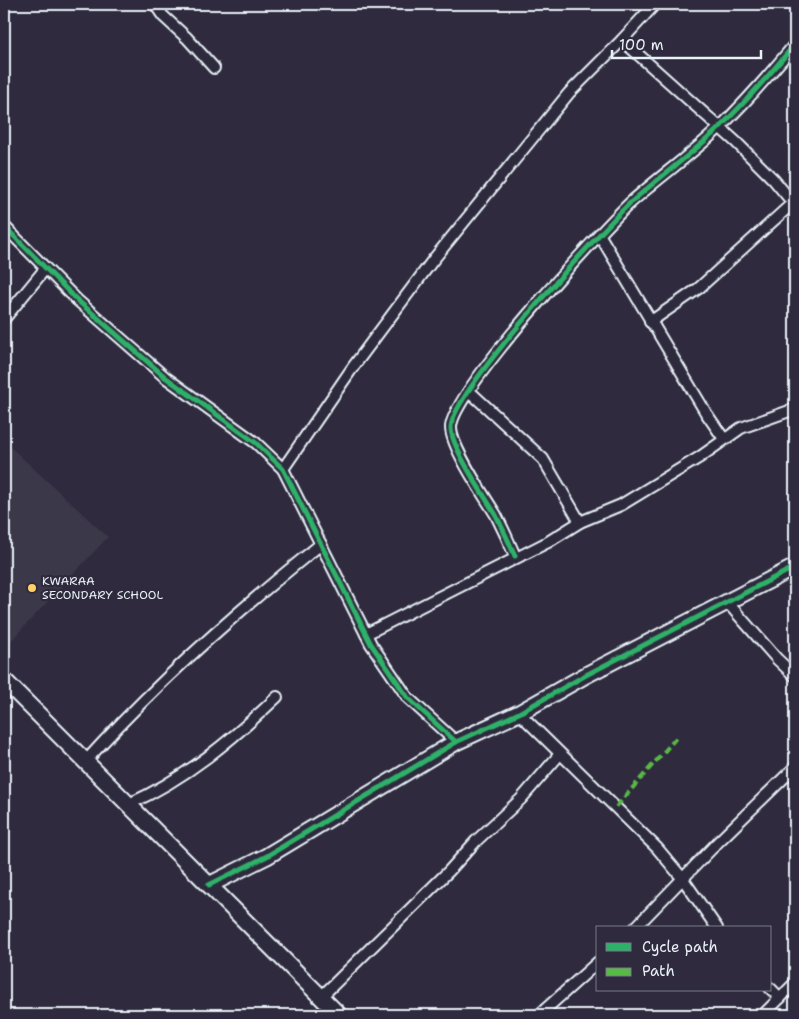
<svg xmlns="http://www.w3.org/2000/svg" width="799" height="1019" viewBox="0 0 799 1019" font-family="'Shantell Sans',sans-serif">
  <rect width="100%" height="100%" fill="#2f2a3d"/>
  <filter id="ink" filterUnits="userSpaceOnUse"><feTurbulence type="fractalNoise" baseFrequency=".02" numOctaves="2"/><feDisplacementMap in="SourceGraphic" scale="10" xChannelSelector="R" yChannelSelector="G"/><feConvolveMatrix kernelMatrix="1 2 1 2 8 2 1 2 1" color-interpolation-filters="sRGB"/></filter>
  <g filter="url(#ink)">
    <polygon fill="#3b3749" points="4,441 108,537 9,643 4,638"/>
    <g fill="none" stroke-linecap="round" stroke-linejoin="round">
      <g stroke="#e8f1f8" stroke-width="14">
        <g id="street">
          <polyline points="155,4 163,16 187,38 214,68"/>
          <polyline points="622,40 736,142 774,180 793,203"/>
          <polyline points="4,226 77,300 165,377 256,443 283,469 371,644 408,698 456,742"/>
          <polyline points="599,234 706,413 724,439"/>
          <polyline points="4,319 45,269"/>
          <polyline points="650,322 699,288 795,201"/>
          <polyline points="469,391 543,459 580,522"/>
          <polyline points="283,469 353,367 433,260 569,93 622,40 655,4"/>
          <path d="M515,556c-6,-14 -12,-27 -19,-41 -11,-18 -45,-68 -45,-87 -1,-34 148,-195 178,-224 29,-26 62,-49 90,-76 27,-26 52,-55 76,-84"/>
          <polyline points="727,602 777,659 795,676"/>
          <polyline points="366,634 548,542 580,522 621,505 700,457 741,428 795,409"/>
          <polyline points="519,713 657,848 683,879 717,928"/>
          <path d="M84,763c72,-80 153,-152 237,-219"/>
          <path d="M129,804c56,-25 104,-65 148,-107"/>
          <polyline points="635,928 718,842 795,767"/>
          <polyline points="770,988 780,998"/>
          <polyline points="321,997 449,871 476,841 521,799 560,754"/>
          <polyline points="539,1015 598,962"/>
          <polyline points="763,1015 795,983"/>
        </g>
      </g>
      <g stroke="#e8f1f8" stroke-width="19">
        <g id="secondary">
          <polyline points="4,680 339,1015"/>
          <polyline points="209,885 267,856 456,742 519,713 586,675 795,567"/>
        </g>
      </g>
      <use href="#street" stroke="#2f2a3d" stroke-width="10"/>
      <use href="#secondary" stroke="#2f2a3d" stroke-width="15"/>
      <polyline stroke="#58b947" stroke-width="4" stroke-dasharray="8 4" stroke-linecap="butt" points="616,807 676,738"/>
      <g stroke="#2f2a3d" stroke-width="8">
        <g id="cycleway">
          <polyline points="4,226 77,300 165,377 256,443 283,469 371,644 408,698 456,742"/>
          <path d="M515,556c-6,-14 -12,-27 -19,-41 -11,-18 -45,-68 -45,-87 -1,-34 148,-195 178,-224 29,-26 62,-49 90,-76 27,-26 52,-55 76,-84"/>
          <polyline points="209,885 267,856 456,742 519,713 586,675 795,567"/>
        </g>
      </g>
      <use href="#cycleway" stroke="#2db169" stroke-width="5"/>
    </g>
  </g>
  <circle fill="#ffd166" stroke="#2f2a3d" stroke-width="2" cx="32" cy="588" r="5"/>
  <g text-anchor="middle" stroke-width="4.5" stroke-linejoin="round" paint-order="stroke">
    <g font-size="12" fill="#e8f1f8" stroke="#2f2a3d" text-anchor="start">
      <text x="42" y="585">KWARAA<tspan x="42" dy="14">SECONDARY SCHOOL</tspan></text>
    </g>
  </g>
  <rect width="799" height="1019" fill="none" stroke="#2f2a3d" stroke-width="20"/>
  <rect x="10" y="10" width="779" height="999" fill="none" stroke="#e8f1f8" stroke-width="2" filter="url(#ink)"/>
  <rect x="596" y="926" width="175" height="65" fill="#2f2a3d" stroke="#797a88"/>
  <rect x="606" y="943" width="25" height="8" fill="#2db169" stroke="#797a88"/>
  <text x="642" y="952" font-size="15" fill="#e8f1f8">Cycle path</text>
  <rect x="606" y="968" width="25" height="8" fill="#58b947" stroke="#797a88"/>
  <text x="642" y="976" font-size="15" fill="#e8f1f8">Path</text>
  <path d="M612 50v8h149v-8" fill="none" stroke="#e8f1f8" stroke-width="2.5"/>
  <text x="619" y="50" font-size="15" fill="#e8f1f8" stroke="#2f2a3d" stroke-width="4" paint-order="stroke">100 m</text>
</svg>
